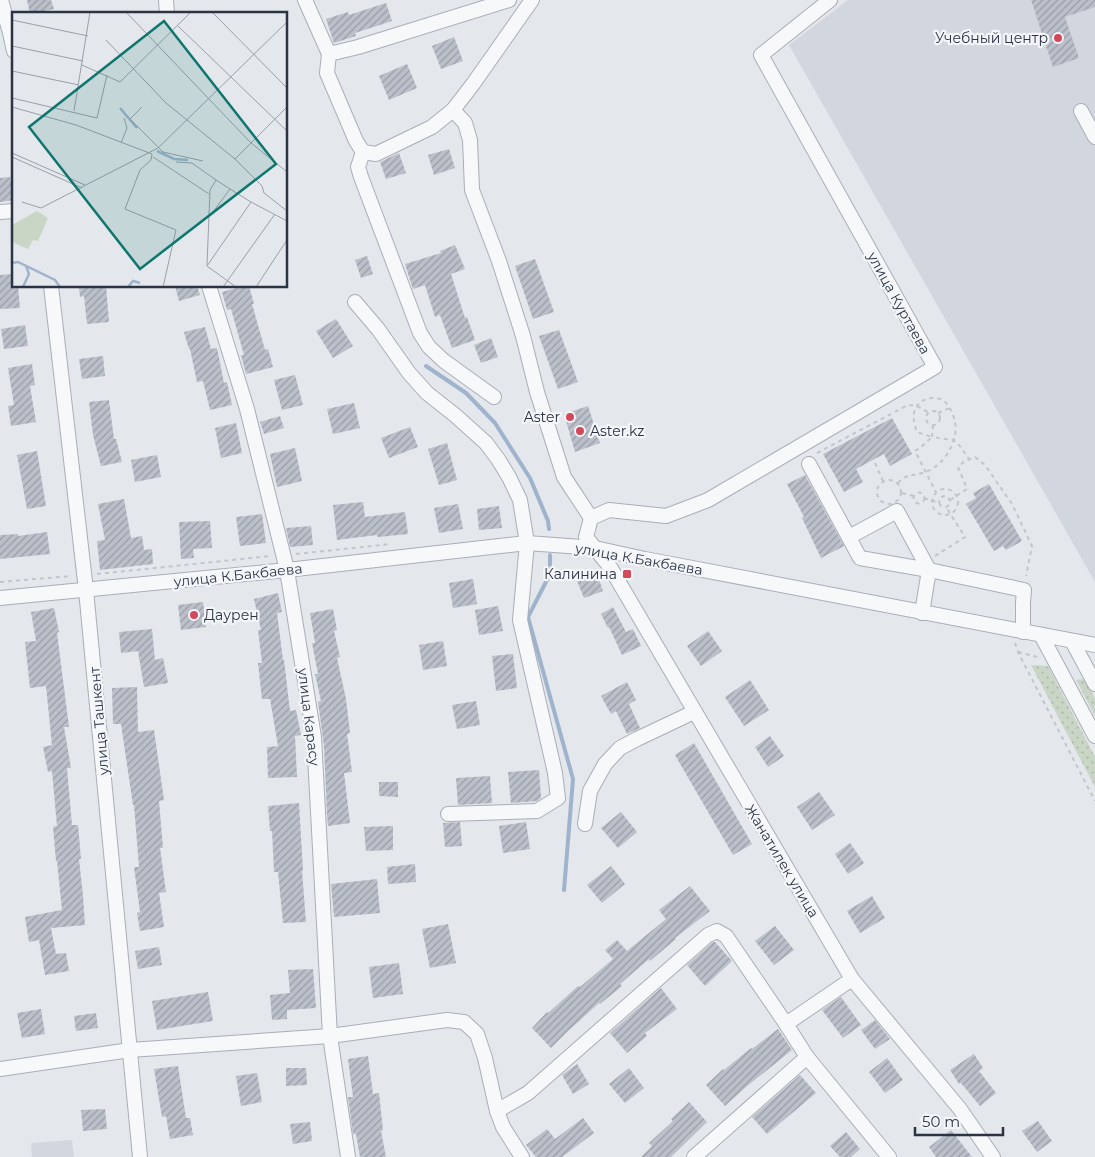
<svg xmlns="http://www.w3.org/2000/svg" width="1095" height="1157" viewBox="0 0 1095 1157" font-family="Montserrat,sans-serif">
  <defs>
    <pattern id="grass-dots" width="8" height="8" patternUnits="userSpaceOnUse" patternTransform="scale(1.25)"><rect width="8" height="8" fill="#c9d6c5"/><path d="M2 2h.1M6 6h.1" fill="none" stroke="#adb8ab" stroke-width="1.8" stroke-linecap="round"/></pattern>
    <pattern id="building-hatch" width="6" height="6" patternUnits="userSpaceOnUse" patternTransform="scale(1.25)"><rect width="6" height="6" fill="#bbc0ca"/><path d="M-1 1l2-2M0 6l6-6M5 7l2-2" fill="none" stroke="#989da6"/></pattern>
  </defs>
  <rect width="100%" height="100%" fill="#e4e7ec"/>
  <g fill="#d2d6de">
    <polygon points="848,0 1095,0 1095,582 789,45"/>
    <polygon points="72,1140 74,1157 32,1157 31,1143"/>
  </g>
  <g fill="url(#grass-dots)">
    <polygon points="1031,665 1048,666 1095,757 1095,787"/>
    <polygon points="1085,679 1095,698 1095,716 1076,680"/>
  </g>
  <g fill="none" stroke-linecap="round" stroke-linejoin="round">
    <g stroke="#9fb4cc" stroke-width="4">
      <polyline points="426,366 466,393 495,423 530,478 548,521 549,529"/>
      <polyline points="550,555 550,574 528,617 573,779 564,890"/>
    </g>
  </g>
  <g fill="url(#building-hatch)">
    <polygon points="27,0 51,0 54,9 30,14"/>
    <polygon points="1031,0 1095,0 1095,7 1065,17 1079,58 1053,67"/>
    <polygon points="386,3 392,21 355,33 356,36 334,43 326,19 348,12 349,15"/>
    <polygon points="454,37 463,61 441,69 432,46"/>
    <polygon points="407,64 417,88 389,100 379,76"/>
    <polygon points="449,149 455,168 434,175 428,155"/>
    <polygon points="399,153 406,173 386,179 380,162"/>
    <polygon points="10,177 14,200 0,202 0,178"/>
    <polygon points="455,245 465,269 451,274 465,318 467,317 475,340 452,348 440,315 435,317 425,285 413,289 405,264 441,253 440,251"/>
    <polygon points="367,256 373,274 361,278 355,260"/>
    <polygon points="535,259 554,312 533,319 515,266"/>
    <polygon points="14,274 14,286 18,286 20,308 0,309 0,275"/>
    <polygon points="79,286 106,286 109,322 87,324 84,296 80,297"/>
    <polygon points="175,286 197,286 200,295 179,301"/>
    <polygon points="245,286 249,286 254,304 252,304 265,350 268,349 273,367 246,374 241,355 244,355 231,309 227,310 222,292"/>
    <polygon points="336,319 353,346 333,358 316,331"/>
    <polygon points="25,325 28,346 4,349 1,329"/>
    <polygon points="205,327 211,349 217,348 224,383 227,382 232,405 210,410 203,381 197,382 190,349 189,349 184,332"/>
    <polygon points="559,330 578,382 558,389 539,336"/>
    <polygon points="491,338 498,357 481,363 474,345"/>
    <polygon points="103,356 105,376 82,379 79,359"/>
    <polygon points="32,364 35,385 30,386 36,422 11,426 8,406 14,405 8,368"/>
    <polygon points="295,375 303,405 282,410 274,380"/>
    <polygon points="109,400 114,439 116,439 122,462 101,466 93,435 89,402"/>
    <polygon points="354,403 360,428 333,434 327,409"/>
    <polygon points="588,406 600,443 575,452 564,414"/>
    <polygon points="280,416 284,428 264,434 260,422"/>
    <polygon points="892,418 912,454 890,466 884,454 856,469 863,482 844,492 823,454"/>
    <polygon points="236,423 242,453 221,458 215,428"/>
    <polygon points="410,427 418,447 389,458 381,438"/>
    <polygon points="447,443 457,480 439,485 428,449"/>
    <polygon points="295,448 302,481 277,487 270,454"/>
    <polygon points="37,451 46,506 27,509 17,455"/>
    <polygon points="157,455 161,477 135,482 131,460"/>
    <polygon points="805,475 844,546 821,558 802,518 804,517 787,484"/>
    <polygon points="989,484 1022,541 1006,550 1003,546 994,551 966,504 976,498 973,493"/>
    <polygon points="124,499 131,538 142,536 144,550 152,549 153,564 100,570 97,541 105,540 98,504"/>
    <polygon points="363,502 365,517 405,512 408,534 378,537 377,535 337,540 333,505"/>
    <polygon points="458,504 463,529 439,533 434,508"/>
    <polygon points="499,506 502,528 479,530 477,509"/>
    <polygon points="262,514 266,543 240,546 236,517"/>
    <polygon points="210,521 212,548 193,549 194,558 181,559 179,522"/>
    <polygon points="311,526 313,545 290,547 286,528"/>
    <polygon points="47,532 50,554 0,559 0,535 18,534 18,536"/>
    <polygon points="597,574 603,591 584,598 577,581"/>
    <polygon points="473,579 477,604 453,608 449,583"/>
    <polygon points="278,593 282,612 277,613 283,660 284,660 290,711 296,710 301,735 295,736 297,777 268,778 267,747 278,746 270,699 262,699 258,663 262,663 258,630 261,630 254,599"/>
    <polygon points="203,602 206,627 181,630 178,605"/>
    <polygon points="498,606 503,631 479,635 475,610"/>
    <polygon points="613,607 626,632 633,629 641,646 622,655 609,627 608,628 601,614"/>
    <polygon points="54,608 59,632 57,633 69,727 64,727 71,768 67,768 72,825 78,825 81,859 79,859 83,896 85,925 51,928 56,954 66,953 69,971 45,975 39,940 29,942 25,917 62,910 57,861 56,861 53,827 57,826 52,771 48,772 43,747 52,745 46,686 30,688 25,642 36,641 31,612"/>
    <polygon points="333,609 337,630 334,631 340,657 337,658 346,699 350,733 347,734 352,772 344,773 350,823 328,826 327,814 324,746 318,702 321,701 315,674 318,674 312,643 315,643 310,613"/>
    <polygon points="152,629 155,660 163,658 168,683 144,687 138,651 121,653 119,632"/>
    <polygon points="708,631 722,651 701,666 687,646"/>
    <polygon points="443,641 447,666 423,670 419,645"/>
    <polygon points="513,654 517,688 496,691 492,656"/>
    <polygon points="750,680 769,710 744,726 725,697"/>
    <polygon points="627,682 636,700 629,704 640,728 627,734 616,711 611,714 601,696"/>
    <polygon points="137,687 138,732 154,730 164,800 159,801 163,848 160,848 166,892 159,893 164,927 140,931 137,913 140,912 134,867 139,867 134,805 133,805 121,724 113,724 112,688"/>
    <polygon points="476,701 480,725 457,729 452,705"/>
    <polygon points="770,736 784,756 768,767 755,747"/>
    <polygon points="694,743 752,844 733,855 675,755"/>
    <polygon points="539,770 541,798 537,801 511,803 508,772"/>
    <polygon points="490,776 492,803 458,805 456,778"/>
    <polygon points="379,782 398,782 398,797 379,796"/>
    <polygon points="819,792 835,815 812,830 797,807"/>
    <polygon points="299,803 303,871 302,871 306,922 283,923 278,872 274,872 272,831 270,831 268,806"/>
    <polygon points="621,812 637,832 618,848 601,828"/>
    <polygon points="460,822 462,846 445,847 443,823"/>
    <polygon points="526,822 530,849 503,853 499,826"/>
    <polygon points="393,826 393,850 366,851 364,827"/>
    <polygon points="850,843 864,863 848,874 835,854"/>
    <polygon points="415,864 416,882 388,884 387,867"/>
    <polygon points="611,866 625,884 602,903 587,885"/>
    <polygon points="377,879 380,913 334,917 331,884"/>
    <polygon points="690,886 710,911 675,938 676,939 650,961 649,959 620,984 622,986 600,1004 599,1003 567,1032 551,1048 532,1028 547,1012 548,1013 578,986 580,987 613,959 605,950 617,940 627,951 666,919 659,910"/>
    <polygon points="872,896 885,918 860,933 847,911"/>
    <polygon points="448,924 456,963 430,968 422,929"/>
    <polygon points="775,926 794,950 774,965 755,941"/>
    <polygon points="713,942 715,942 732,961 705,986 687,965"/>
    <polygon points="159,947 162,965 138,969 135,951"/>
    <polygon points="399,963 403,994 373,998 369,967"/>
    <polygon points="313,969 316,1008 287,1010 287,1019 272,1020 270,995 290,993 288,970"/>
    <polygon points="661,988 677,1009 645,1033 647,1036 627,1053 610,1033"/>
    <polygon points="208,992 213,1021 157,1030 152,1001"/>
    <polygon points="841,997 861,1025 843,1038 822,1010"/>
    <polygon points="41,1009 45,1034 22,1038 17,1013"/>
    <polygon points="96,1013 98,1028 76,1031 74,1016"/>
    <polygon points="875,1020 890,1039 875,1049 861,1030"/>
    <polygon points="778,1029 792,1050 746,1087 725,1106 706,1085 723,1069 724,1070 751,1048 752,1049"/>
    <polygon points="974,1054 983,1068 979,1071 996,1093 980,1106 961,1083 959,1084 950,1070"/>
    <polygon points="368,1056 373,1094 379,1093 383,1130 381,1131 386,1157 360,1157 356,1134 353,1134 348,1097 353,1097 348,1059"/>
    <polygon points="887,1058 903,1080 885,1093 869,1072"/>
    <polygon points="577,1064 589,1084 573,1094 562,1075"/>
    <polygon points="178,1066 186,1118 190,1118 193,1135 170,1139 166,1116 162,1117 154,1069"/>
    <polygon points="286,1068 306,1068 307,1085 286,1086"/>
    <polygon points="629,1068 644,1088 625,1103 609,1084"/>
    <polygon points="257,1073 262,1102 241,1106 236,1076"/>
    <polygon points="800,1075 816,1093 767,1134 752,1117"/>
    <polygon points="689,1102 707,1122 671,1157 641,1157 652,1146 649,1143 673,1121 671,1119"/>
    <polygon points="105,1109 107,1129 83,1131 81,1110"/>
    <polygon points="583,1118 594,1133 562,1157 536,1157 526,1145 547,1129 555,1139"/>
    <polygon points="1038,1121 1052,1141 1037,1152 1022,1131"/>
    <polygon points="310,1122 312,1141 293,1144 290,1124"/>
    <polygon points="951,1130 972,1157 936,1157 929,1147"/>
    <polygon points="846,1132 860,1149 851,1157 840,1157 830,1146"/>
  </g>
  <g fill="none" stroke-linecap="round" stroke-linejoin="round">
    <g stroke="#a9aeb7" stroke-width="16">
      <g id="minor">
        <polyline points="1,0 10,33 14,51"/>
        <polyline points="166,0 167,14"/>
        <polyline points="305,0 329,54 358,47 509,0"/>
        <polyline points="830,0 761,55 935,367 708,500 666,516 609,510 591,518 586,537 610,567 852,979 960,1109 993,1157"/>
        <polyline points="329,54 327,73 356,141 363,152 376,154 432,127 453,110 473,84 532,0"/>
        <polyline points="453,110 465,123 470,140 472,190 499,261 523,336 537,392 564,477 591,518"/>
        <polyline points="1081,111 1095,137"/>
        <polyline points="363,152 358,167 361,177 420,333 429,347 444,361 494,397"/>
        <polyline points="0,212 14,211"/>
        <polyline points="51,286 86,590 140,1157"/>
        <polyline points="209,286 247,409 287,570 314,737 330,1036 348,1157"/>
        <polyline points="355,302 378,329 409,373 427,393 456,416 486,443 498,459 509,477 520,500 527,543 520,620 555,773 558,798 537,811 448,814"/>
        <polyline points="809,464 860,558 929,570 897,511 849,537"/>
        <polyline points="0,598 287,570 527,543 595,548 645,559 1095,645"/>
        <polyline points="922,613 929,570 1024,590 1023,603 1023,632"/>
        <polyline points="1041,635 1095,736"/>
        <polyline points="1072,641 1095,684"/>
        <polyline points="585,824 590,791 605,764 620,748 637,739 694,712"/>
        <polyline points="786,1024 852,979"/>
        <polyline points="0,1069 130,1050 330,1036 447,1020 464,1022 477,1034 485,1058 497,1111 503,1127 522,1157"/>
        <polyline points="497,1111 528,1093 708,935 717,931 726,936 786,1024 807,1057 889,1157"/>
        <polyline points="694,1157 807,1057"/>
      </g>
    </g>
    <g stroke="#c2c5cb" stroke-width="2" stroke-dasharray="4 4" stroke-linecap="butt">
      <circle cx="933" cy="418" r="7"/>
      <polyline points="938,413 950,408"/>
      <polyline points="933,425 932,437 953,440 960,446 969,459"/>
      <polyline points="817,453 908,405 917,406 928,412"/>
      <polyline points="875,463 883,481"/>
      <circle cx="889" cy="492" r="12"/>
      <path d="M898,483c10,-11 15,-6 27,-11 19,-6 34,-31 30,-50 -1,-5 -4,-14 -8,-18 -7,-9 -23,-8 -30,2 -3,3 -4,11 -3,15 0,3 2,8 3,11l15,5 -12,11 -5,3 21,41"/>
      <circle cx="945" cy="502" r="13"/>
      <circle cx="919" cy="498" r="5.5"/>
      <polyline points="902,493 914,496"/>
      <polyline points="924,498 939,503 941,506 946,507 949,505 950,501 948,497 944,496 940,498 939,503"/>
      <polyline points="950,500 967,489 958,467 965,461 975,457 985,465 1012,504 1032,546 1026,576"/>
      <polyline points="296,554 391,544"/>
      <polyline points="935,556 965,537 946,507"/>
      <polyline points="97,574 271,556"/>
      <polyline points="0,582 72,576"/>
      <polyline points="1015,643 1018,652 1095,801"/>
      <polyline points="1018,652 1037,657"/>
    </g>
    <use href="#minor" stroke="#f7f8fa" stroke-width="14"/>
  </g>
  <g fill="#d1495b" stroke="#f4f6f9" stroke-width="2">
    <circle cx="1058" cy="38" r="5"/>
    <circle cx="570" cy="417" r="5"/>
    <circle cx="580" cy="431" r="5"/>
    <rect x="622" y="569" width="10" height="10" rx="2.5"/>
    <circle cx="194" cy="615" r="5"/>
  </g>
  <g text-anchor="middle" stroke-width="4.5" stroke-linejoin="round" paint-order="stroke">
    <g font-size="14" fill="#2b3445" stroke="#f4f6f9" text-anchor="end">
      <text x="1048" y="43">Учебный центр</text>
      <text x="560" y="422">Aster</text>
      <text x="590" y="436" text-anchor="start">Aster.kz</text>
      <text x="617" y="579">Калинина</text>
      <text x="204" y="620" text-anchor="start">Даурен</text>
    </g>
    <g font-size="14" fill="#2b3445" stroke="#f4f6f9">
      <text transform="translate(899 303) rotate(61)" y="5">улица Куртаева</text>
      <text transform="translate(639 559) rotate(10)" y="5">улица К.Бакбаева</text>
      <text transform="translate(238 575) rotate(-6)" y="5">улица К.Бакбаева</text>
      <text transform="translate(309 717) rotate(83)" y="5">улица Карасу</text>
      <text transform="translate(99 721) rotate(-95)" y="5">улица Ташкент</text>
      <text transform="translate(782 861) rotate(59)" y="5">Жанатилек улица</text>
    </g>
  </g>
  <g transform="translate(12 12)">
    <rect width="275" height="275" fill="#e4e7ec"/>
    <path d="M25,199l11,7 -10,23 -5,-1 -5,9 -16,-7v-17z" fill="#c9d6c5"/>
    <path fill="none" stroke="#9fb4cc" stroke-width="2.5" d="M108,96l17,20M145,139l17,8 14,1M0,251l6,-1 37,18 5,7M11,275l6,-13 -3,-8M116,275l5,-6 7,2"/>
    <path fill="none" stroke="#9a9fa9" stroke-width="1" d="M114,0l124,130 37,30M200,0l75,76M0,8l76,16M166,14l109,105M94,28l60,63 69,56 27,27 2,7 23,18M0,34l71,15M70,53l38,17 71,-70M0,59l67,14M0,86l85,20 10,-43M0,95l64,18 76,29 -1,6 -11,10 -15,39 51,21 -13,57M130,95l-12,12 33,33 40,9M62,99l16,-99M109,131l6,-15 -3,-10M0,141l73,32M0,145l70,31M141,145l56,37M223,147l52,-52M164,150l16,1 24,17M10,190l19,6 117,-60 129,-126M198,204l20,-27 21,13M195,253l3,-75 6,-10 14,9M211,275l52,-73M224,275l-29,-21 44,-64 36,19M244,275l31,-47"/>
    <path fill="#0f766e" fill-opacity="0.15" stroke="#0f766e" stroke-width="2.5" d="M152,9l112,143 -136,105 -111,-142z"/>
    <rect width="275" height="275" fill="none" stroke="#2b3445" stroke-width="2.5"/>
  </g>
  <path d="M915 1127v8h88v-8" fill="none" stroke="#2b3445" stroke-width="2.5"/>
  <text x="922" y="1127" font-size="15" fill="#2b3445" stroke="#f4f6f9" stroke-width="4" paint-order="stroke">50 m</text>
</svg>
